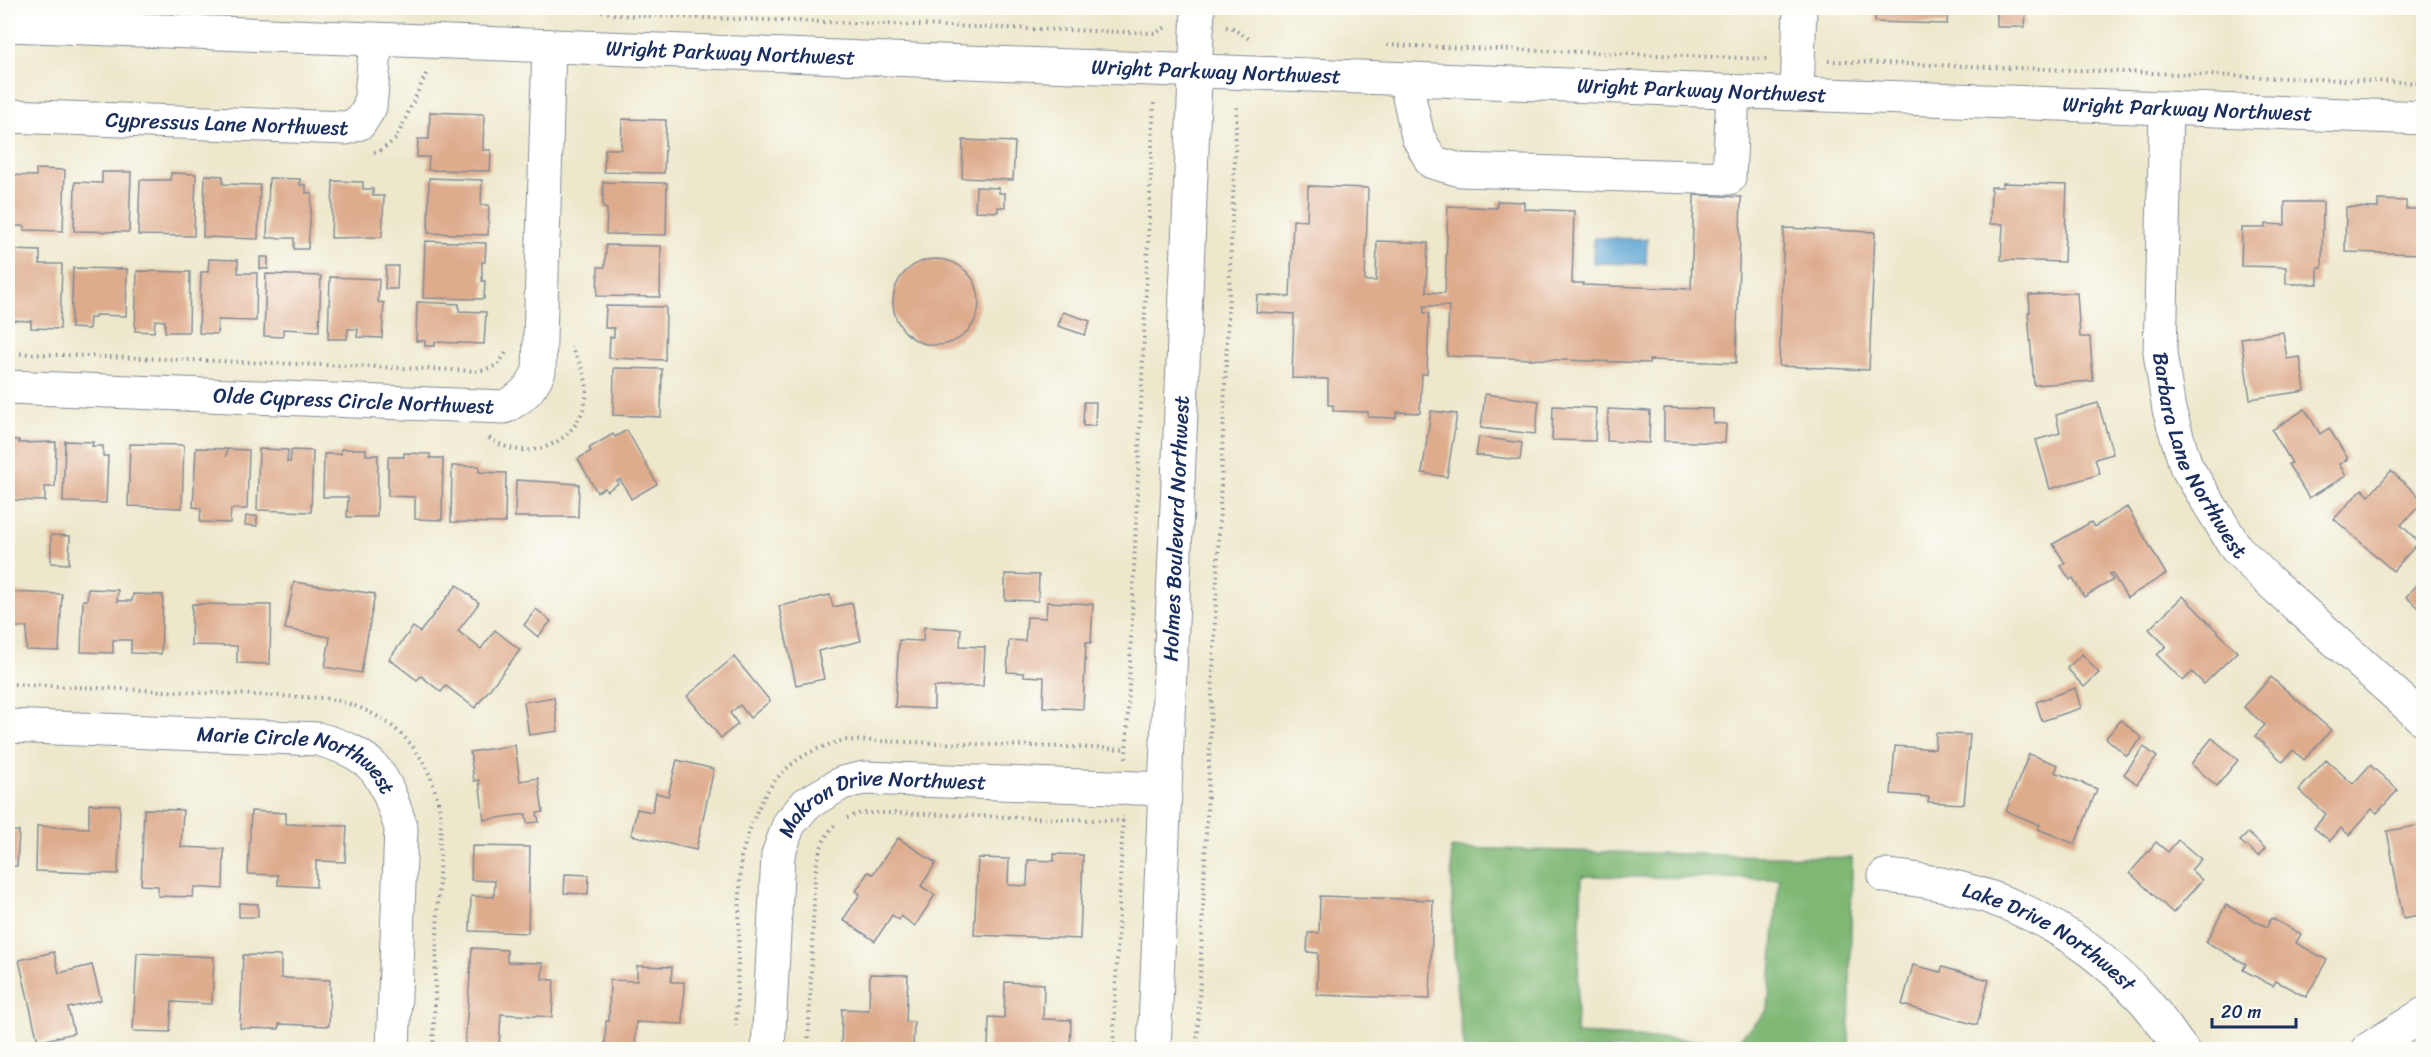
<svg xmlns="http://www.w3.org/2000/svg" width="2431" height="1057" viewBox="0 0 2431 1057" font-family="Sriracha,sans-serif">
  <rect width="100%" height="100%" fill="#fdfcf7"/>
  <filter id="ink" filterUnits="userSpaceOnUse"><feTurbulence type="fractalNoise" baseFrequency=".0167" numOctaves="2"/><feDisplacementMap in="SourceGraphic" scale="12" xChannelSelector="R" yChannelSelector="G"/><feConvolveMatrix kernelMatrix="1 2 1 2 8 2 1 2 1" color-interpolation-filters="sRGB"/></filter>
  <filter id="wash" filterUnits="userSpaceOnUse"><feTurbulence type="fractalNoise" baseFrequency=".008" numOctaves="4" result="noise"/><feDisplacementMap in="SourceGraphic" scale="24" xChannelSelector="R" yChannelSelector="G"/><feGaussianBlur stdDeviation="1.35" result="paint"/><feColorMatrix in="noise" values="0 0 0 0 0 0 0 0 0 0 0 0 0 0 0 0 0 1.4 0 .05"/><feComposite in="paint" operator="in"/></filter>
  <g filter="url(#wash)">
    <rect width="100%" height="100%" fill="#ede8cc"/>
    <path fill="#7fb874" stroke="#4d7469" stroke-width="1.5" fill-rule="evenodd" d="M1451,848l401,10 -3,191h-384c-13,-66 -12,-134 -14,-201zM1582,876l197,3 -11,131 -32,32 -160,-8z"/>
    <polygon fill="#5ca4d3" stroke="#3c6a98" stroke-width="1.5" points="1594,238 1647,239 1646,264 1593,263"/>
    <g id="blocks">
      <g fill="#deac8d">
        <polygon points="1875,8 1948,8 1947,24 1875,22"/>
        <polygon points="1997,8 2026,9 2025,27 1997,27"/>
        <polygon points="430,112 484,114 483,150 491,150 490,171 428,170 429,157 417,157 418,139 429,139"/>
        <polygon points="622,119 666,120 664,173 604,172 605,149 621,149"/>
        <polygon points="963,140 1015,142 1013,180 962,178"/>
        <polygon points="36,169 65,170 63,231 24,230 25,226 9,226 11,175 36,176"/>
        <polygon points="102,172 131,172 129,232 74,231 75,182 102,183"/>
        <polygon points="171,173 196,174 194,236 138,235 140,180 170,180"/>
        <polygon points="205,175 223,176 223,184 260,185 258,239 203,237"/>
        <polygon points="269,178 300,179 300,185 306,185 306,193 312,193 308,249 294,249 294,238 267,238"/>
        <polygon points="429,178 482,180 481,205 489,205 488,235 428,233"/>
        <polygon points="333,181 363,182 363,189 373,189 373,196 384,196 382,237 331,238"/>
        <polygon points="603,182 667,183 666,235 606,234 607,209 603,208"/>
        <polygon points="2003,183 2067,185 2064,262 2001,260 2003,224 1990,224 1991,187 2003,187"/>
        <polygon points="1308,186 1368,188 1365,281 1376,281 1377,241 1428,243 1426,292 1445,293 1448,206 1497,208 1497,201 1524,202 1524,209 1574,211 1572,283 1583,283 1583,285 1691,289 1694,195 1741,197 1736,363 1649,360 1649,363 1447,356 1449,306 1424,306 1424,313 1429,313 1427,374 1422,374 1420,413 1397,412 1396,418 1368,417 1368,412 1333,411 1333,405 1328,405 1328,379 1292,378 1294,314 1256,312 1257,295 1290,297 1293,220 1307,221"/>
        <polygon points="976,187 999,188 999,193 1005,193 1005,207 998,207 998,212 975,211"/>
        <polygon points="2378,200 2406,201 2406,209 2424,209 2424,254 2345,252 2346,207 2378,208"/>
        <polygon points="2285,202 2323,202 2322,268 2318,268 2318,284 2286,284 2286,267 2241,266 2242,228 2266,228 2266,224 2285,225"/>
        <polygon points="1784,228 1875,232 1869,370 1779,366"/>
        <polygon points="425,241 486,243 485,262 482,262 482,281 485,281 484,299 423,298"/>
        <polygon points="606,245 661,246 660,297 597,296 598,267 605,267"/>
        <polygon points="10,250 40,251 40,264 62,264 60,329 31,328 31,321 8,320"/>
        <rect x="260" y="257" width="8" height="12"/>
        <polygon points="209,259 238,260 238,273 257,273 256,321 218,320 217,334 199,333 201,272 208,272"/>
        <circle cx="936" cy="302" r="43"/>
        <polygon points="386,266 398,266 397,289 385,289"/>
        <polygon points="73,268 127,269 126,316 95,315 95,318 90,318 89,329 71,328"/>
        <polygon points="137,271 190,272 189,332 165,332 165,321 155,320 154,332 135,331"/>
        <polygon points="266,274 321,276 319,331 283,329 283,337 264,336"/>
        <polygon points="330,277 379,279 378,302 384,303 382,338 357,337 358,329 348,329 347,339 328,339"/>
        <polygon points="2077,293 2080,337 2090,337 2093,381 2034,385 2028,312 2030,312 2029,295"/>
        <polygon points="417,302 459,304 459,311 486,312 484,344 435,342 435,346 425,346 425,341 416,341"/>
        <polygon points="606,306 666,307 665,360 609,358 610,337 614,337 614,328 605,328"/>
        <polygon points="1063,312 1090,321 1085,335 1058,326"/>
        <polygon points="2283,332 2287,359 2300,357 2305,391 2250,399 2241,338"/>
        <polygon points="614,368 662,369 661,417 613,415"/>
        <polygon points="1485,394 1539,401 1535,434 1481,428"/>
        <polygon points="1084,402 1096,402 1095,426 1083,426"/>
        <polygon points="2098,403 2113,454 2095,459 2100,474 2050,489 2036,440 2060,433 2056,415"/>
        <polygon points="1553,406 1596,408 1595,441 1552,440"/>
        <polygon points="1664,408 1713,409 1713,423 1726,424 1725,443 1664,441"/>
        <polygon points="1608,409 1650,411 1649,443 1607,441"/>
        <polygon points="2305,409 2320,434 2329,428 2348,459 2339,464 2346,476 2309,498 2288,464 2292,463 2272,430"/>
        <polygon points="1431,411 1457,414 1447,477 1422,473"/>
        <polygon points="627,430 657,484 631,499 620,479 617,481 619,483 607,491 605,488 597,492 578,459 591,451 589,448 613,434 615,437"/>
        <polygon points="1479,437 1522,443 1520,460 1476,455"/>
        <polygon points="8,440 19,440 19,443 56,442 55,487 45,487 45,501 8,500"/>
        <polygon points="65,441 93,442 92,446 103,446 103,456 108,456 106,503 63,502"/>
        <polygon points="130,444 184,445 182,508 128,506"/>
        <polygon points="196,448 227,449 226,457 227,449 249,450 247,509 231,509 230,523 200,522 201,508 193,507"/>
        <polygon points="259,449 288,450 287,462 290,462 291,450 313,451 311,512 257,510"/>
        <polygon points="341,449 366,449 366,455 378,455 377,517 347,517 348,497 323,497 324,454 341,454"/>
        <polygon points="404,453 430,454 430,458 443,458 442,520 415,519 415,497 388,496 388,457 404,457"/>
        <polygon points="452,466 479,466 479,472 506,473 505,523 451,522"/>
        <polygon points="2391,471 2424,501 2401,525 2419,542 2393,571 2334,519 2362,489 2369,496"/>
        <polygon points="516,480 579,484 578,517 515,517"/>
        <polygon points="2127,507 2166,574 2127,598 2112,573 2109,574 2113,580 2084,597 2073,578 2070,580 2061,566 2065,563 2053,544 2091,522 2094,527"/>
        <polygon points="246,516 257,516 257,526 245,525"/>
        <polygon points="51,535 70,536 69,564 51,563"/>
        <polygon points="1005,574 1039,575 1038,601 1005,600"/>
        <polygon points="2424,575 2424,612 2406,597"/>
        <polygon points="294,582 375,594 361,673 325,667 330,637 285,629"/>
        <polygon points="457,585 479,603 458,631 481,649 495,630 520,650 475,708 446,686 441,692 421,676 417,680 389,659 413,627 420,632"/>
        <polygon points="88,589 118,590 117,601 132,601 133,594 163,595 161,654 131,653 131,640 113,640 113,653 81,652 83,600 87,600"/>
        <polygon points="8,592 62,594 59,651 26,650 27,627 11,627 10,651 8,651"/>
        <polygon points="830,595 833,607 852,603 861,641 818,651 824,679 796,685 779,606"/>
        <polygon points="2183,596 2237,652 2204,684 2192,672 2183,681 2157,655 2166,646 2149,629"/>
        <polygon points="1047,602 1093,604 1091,643 1086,642 1083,709 1043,707 1044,677 1024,676 1024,673 1007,672 1009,640 1025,641 1027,617 1046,618"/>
        <polygon points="192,604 271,605 270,664 237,663 237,646 191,645"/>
        <polygon points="536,609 551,621 538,637 524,625"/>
        <polygon points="924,627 961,629 960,646 985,647 983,686 934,687 934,709 895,707 899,640 923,641"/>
        <polygon points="2082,654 2099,673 2084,687 2067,668"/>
        <polygon points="734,657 770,701 750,718 740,705 730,713 738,724 721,738 687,696"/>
        <polygon points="2271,677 2331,730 2304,760 2293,750 2283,762 2255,736 2265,725 2244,707"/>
        <polygon points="2075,688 2081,708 2042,721 2036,702"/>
        <polygon points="554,697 558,731 529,735 524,702"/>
        <polygon points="2121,720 2142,738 2127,756 2106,738"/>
        <polygon points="1936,733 1970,735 1964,804 1928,802 1929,797 1891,794 1895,746 1935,749"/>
        <polygon points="2212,738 2238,760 2217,786 2191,764"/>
        <polygon points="515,745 520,781 538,778 543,812 537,813 539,822 527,823 526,814 484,820 479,780 474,781 470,752"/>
        <polygon points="2144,747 2157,757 2137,784 2124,774"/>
        <polygon points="2029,754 2058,765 2055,772 2097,789 2075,844 2038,829 2040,825 2006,811"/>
        <polygon points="677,760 714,769 696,850 631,835 637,809 652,812 656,793 668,796"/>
        <polygon points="2326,760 2353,784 2370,765 2398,790 2377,813 2372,809 2349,835 2341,828 2330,841 2314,828 2326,814 2299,790"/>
        <polygon points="89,804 120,805 118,874 36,871 37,826 89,828"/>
        <polygon points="144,809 183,810 181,847 224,849 223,889 194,887 193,897 158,896 158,886 141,885"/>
        <polygon points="251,811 286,813 286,824 347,826 345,862 316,861 316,887 278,885 278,875 248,874"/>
        <polygon points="2420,825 2424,846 2424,914 2403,918 2387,831"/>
        <polygon points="8,831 19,831 17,866 8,866"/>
        <polygon points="2248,833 2265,848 2258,856 2240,841"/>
        <polygon points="898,838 936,863 921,886 935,895 915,926 901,916 899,920 892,915 875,941 843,920 860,894 856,891 868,872 873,874"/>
        <polygon points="2178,840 2201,859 2191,870 2202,880 2173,913 2130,873 2156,842 2168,852"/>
        <polygon points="472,846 530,847 528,933 470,931 471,896 494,897 495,881 471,880"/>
        <polygon points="1054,854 1083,855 1080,939 974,935 978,858 1009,859 1008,885 1027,886 1028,860 1054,861"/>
        <polygon points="565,874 589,875 588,894 564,893"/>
        <polygon points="1320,896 1433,900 1430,999 1317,995 1318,953 1307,952 1308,933 1319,933"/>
        <polygon points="239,903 258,904 258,917 239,917"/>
        <polygon points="2226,905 2267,927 2271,918 2301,934 2296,943 2327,960 2306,997 2276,981 2273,986 2243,970 2246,964 2206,942"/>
        <polygon points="472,948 507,950 507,962 543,963 542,979 554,980 552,1017 501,1014 499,1046 465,1044"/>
        <polygon points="54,952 59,973 92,965 101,1000 68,1008 74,1033 38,1042 19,960"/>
        <polygon points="137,953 214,957 212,1004 172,1002 170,1032 133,1031"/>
        <polygon points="243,955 281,956 281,978 330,980 329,1026 279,1024 279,1029 240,1028"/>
        <polygon points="1913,965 1941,972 1942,967 1989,980 1977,1025 1902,1005"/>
        <polygon points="637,966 672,967 671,982 684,982 683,1024 636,1022 635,1050 605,1050 606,1021 609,1021 610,980 637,981"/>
        <polygon points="870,974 908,975 906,1022 914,1022 913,1050 841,1050 842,1009 869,1010"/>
        <polygon points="1005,982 1044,984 1043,1019 1071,1020 1070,1050 988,1050 989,1017 1004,1018"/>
      </g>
    </g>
  </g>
  <g filter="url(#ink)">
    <use href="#blocks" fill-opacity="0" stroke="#848c95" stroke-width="1.5"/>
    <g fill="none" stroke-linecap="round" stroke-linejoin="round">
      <g stroke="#848c95" stroke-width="35">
        <g id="minor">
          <path id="s1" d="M8,25l2416,93"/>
          <polyline points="1405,79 1418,137 1432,162 1460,170 1729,178 1733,92"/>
          <polyline points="1797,94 1800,8"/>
          <path id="s2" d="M2166,108l-6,245 9,57 17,56 50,82 32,32 156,140"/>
          <path id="s3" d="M8,116l338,12 14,-5 10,-16 6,-67"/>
          <path id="s4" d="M8,387l496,20c18,-9 27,-18 35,-36l10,-325"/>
          <path id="s5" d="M8,726l310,13c58,16 66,35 83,89l-8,222"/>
          <path id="s6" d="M1885,876c104,9 186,46 258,123 14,15 26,34 39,51"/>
          <path id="s7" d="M768,1050l10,-195 11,-31 17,-20 36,-21 22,-5 301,11"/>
          <path id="s8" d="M1154,1050l44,-1042"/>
          <polyline points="2367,1050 2424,1014"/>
        </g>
      </g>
      <g stroke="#848c95" stroke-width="4" stroke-dasharray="1.5 4.5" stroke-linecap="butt">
        <polyline points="590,8 617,15 1156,33 1166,27"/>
        <polyline points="1226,27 1232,28 1251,40"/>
        <polyline points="1387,45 1769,59"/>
        <polyline points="1828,61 2424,83"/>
        <polyline points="374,152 381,150 396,139 427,72"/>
        <polyline points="8,353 480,371 498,365 507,351"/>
        <path d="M489,438c38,27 88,7 97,-39 4,-20 -7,-36 -15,-52"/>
        <path d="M8,684l316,14c66,11 109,53 117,121l-8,231"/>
        <polyline points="1126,758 1154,100"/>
        <polyline points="847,818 861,813 894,813 1123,821"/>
        <path d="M736,1026l5,-168c17,-62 37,-102 104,-118l281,9"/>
        <path d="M808,1050l7,-175c3,-19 6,-36 20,-50"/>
        <polyline points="1113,1050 1123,816"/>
        <polyline points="1197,1050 1237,103"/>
      </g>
      <use href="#minor" stroke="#fff" stroke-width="33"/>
    </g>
  </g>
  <g text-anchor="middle" stroke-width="6" stroke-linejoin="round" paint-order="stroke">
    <g font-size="21" fill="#1b2f5e" stroke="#fdfcf7">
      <text dy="7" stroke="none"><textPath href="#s1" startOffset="723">Wright Parkway Northwest</textPath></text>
      <text dy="7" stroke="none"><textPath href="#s1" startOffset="1209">Wright Parkway Northwest</textPath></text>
      <text dy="7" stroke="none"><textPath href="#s1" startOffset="1695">Wright Parkway Northwest</textPath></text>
      <text dy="7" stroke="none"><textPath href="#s1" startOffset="2181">Wright Parkway Northwest</textPath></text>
      <text dy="7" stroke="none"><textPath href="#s3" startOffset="219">Cypressus Lane Northwest</textPath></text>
      <text dy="7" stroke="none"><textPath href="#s4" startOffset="346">Olde Cypress Circle Northwest</textPath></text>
      <text dy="7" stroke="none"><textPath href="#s2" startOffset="356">Barbara Lane Northwest</textPath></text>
      <text dy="7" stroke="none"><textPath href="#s8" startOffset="522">Holmes Boulevard Northwest</textPath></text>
      <text dy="7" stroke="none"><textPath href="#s5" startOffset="296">Marie Circle Northwest</textPath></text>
      <text dy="7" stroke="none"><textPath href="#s7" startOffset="328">Makron Drive Northwest</textPath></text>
      <text dy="7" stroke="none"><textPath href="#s6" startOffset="178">Lake Drive Northwest</textPath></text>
    </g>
  </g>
  <rect width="2431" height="1057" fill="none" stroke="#fdfcf7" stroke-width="30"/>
  <path d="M2212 1018v9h84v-9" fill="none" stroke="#1b2f5e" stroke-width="3"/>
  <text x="2221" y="1018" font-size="18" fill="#1b2f5e" stroke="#fdfcf7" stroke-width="4.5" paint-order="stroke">20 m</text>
</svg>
